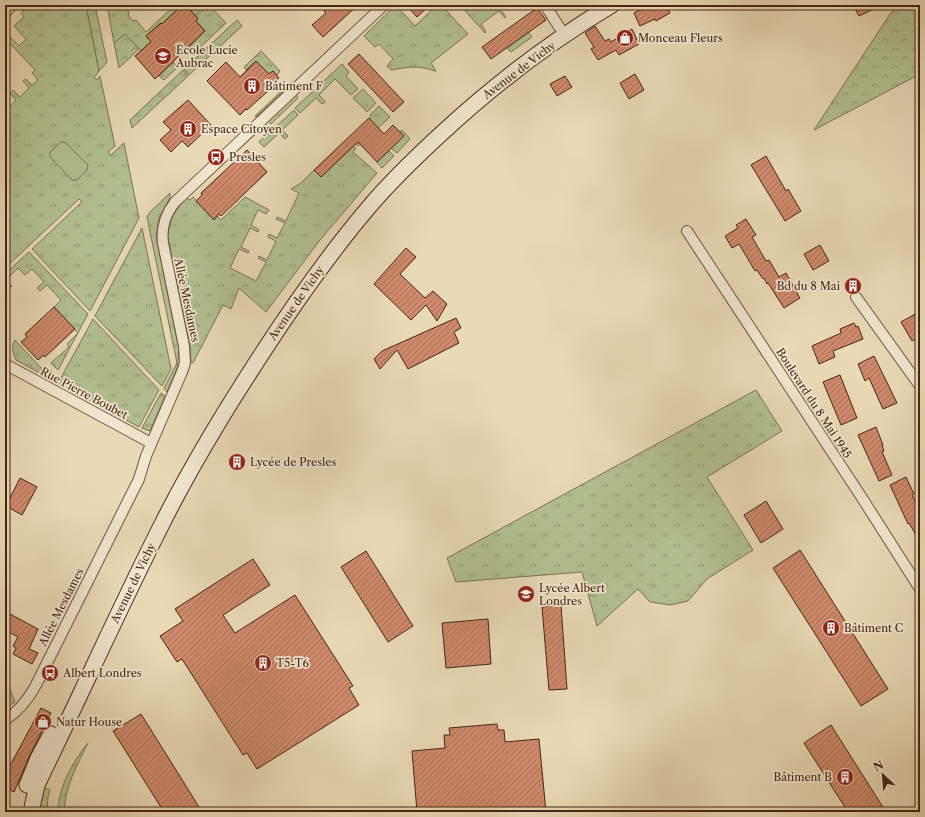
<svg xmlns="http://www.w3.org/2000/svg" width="925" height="817" viewBox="0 0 925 817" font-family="'Libre Caslon Text',serif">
  <defs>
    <pattern id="grass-tufts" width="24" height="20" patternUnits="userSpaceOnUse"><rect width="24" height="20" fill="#b2c191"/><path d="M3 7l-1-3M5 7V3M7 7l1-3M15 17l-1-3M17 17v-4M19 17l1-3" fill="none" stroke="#939d75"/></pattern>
    <pattern id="forest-crowns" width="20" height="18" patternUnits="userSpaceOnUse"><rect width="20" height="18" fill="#b2c191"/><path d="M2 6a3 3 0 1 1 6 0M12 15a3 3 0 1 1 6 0" fill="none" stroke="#939d75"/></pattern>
    <pattern id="building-hatch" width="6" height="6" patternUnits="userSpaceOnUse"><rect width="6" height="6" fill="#cf8a6b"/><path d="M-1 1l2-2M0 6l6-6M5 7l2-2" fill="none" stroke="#aa7157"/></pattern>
  </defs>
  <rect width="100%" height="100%" fill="#e9dab6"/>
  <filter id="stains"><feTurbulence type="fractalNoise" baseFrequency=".005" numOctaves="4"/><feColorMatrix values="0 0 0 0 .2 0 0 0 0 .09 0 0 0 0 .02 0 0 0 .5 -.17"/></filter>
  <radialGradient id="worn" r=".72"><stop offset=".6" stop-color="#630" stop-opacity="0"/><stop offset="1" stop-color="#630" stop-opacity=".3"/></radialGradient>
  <g fill="url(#grass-tufts)" stroke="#7c7354">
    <polygon points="30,5 86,5 99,71 94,78 97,80 100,76 115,146 108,152 111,155 124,143 139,218 90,311 32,249 82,202 79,199 5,268 5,107 7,109 16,100 10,93 13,90 20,97 29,88 23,81 26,79 32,85 38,80 32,73 35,70 5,38 8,35 19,46 26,39 14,26 24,17 21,13"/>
    <polygon points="107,5 123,5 129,12 128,15 133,21 136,20 146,32 175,5 182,5 162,24 160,23 146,36 151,42 141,51 125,34 114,43"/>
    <polygon points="186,5 206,5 195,15"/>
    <polygon points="209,5 226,23 194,53 189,47 205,31 196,21 198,19 196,16"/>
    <path d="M396,5l19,21 22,-21h4l27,29 -37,29 5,8h-1c-17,-6 -27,-4 -44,-1l-4,-4 6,-7 -14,-15 -4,3 -11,-11z"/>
    <polygon points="460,5 465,7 467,5 507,5 501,10 506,17 505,18 499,11 481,24 486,32 485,33"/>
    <polygon points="237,20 242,26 189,75 184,69"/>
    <polygon points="528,32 532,37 511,52 507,48"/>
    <polygon points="261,51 280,71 277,75 273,71 269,74 256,61 246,70 244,67"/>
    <polygon points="173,62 178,67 164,80 159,76"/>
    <polygon points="342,64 349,72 346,76 358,89 351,95 335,79 319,95 325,102 322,104 316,98 300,113 295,108"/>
    <polygon points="183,70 188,76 132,128 130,120"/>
    <polygon points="291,82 292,83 256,117 255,116"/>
    <polygon points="363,89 376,103 367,112 353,98"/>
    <polygon points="296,95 298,98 271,124 268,121"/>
    <polygon points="379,106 390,117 358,146 356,144 371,116 370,115"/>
    <polygon points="294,110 298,115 282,130 288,136 285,139 279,133 264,147 259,142"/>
    <polygon points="402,130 410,139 397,153 391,148 404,136 400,132"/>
    <path d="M353,146l3,2 -3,4 24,21 -57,67 -54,72 -27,-24 -8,21 -8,-4 -30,58 -2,-1 -1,-16 -22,-109c1,-17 7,-28 19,-39l3,2 3,-3 21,22 3,-3 4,4 24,-23 24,13 -3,4 -8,-4 -7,15 8,5 -1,2 -8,-4 -9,19 8,4 -1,2 -9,-4 -9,19 26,13 10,-19 -8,-4 1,-2 8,4 9,-19 -8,-4 1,-3 8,4 8,-15 -9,-4 1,-2 9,4 13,-28 -8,-4 10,-6 13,-13 7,7z"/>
    <polygon points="389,151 394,156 382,168 377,162"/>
    <polygon points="170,193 170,198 159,218 156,236 179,350 177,368 167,392 164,388 177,363 147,217 150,212"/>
    <polygon points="142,228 171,369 162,386 95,316"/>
    <polygon points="29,252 88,314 58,370 51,363 69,347 67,344 78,333 54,307 61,300 47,285 40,291 37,288 44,282 32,269 25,275 18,268 6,280 12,286 11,287 5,281 5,274"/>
    <polygon points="93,319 159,390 139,427 58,383"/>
    <path d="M15,340l28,30 4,-3 8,8 -3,5 -36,-20c-2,-6 -6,-13 -1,-20z"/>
    <polygon points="756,390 782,431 707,477 753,550 707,579 688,601 670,605 650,602 638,589 597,626 582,572 456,582 447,558"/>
    <polygon points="161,393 165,396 150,431 142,428"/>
    <polygon points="5,681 9,687 15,702 5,708"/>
    <path d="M88,743c-11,22 -23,44 -24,69h-6c0,-24 15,-51 30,-69z"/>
    <polygon points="41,786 50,790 48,797 47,812 34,812"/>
  </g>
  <g fill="url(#forest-crowns)" stroke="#7c7354">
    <polygon points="86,5 95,5 96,10 107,62 99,71"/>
    <polygon points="896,5 920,5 920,74 814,130"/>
    <polygon points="125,34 139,49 119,68 114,43"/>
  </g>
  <polygon fill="#b2c191" stroke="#7c7354" points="61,142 65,142 88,165 87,170 77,180 72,180 50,157 50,152"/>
  <g fill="url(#building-hatch)" stroke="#462517">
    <polygon points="182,5 186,5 198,19 196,21 205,31 155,79 135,56 151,42 146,36 161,23 162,24"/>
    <polygon points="331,5 358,5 323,37 312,25 326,13 324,11"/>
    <polygon points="406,5 430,5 417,17"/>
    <polygon points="650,5 666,5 670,13 656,21 655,19 640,26 634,13"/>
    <polygon points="853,5 882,5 859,16"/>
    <polygon points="537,8 546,20 491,59 482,47"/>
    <polygon points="595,26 605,41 609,39 611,42 632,29 639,44 619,55 616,50 598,60 591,49 594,47 585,33"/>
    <polygon points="359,54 404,102 393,112 348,64"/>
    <polygon points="256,61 269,74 273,71 279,78 275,82 277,83 247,110 246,109 240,115 207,81 226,62 240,77"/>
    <polygon points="635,74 644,90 629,99 620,83"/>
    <polygon points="565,76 572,87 557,96 550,84"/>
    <polygon points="188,100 211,125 188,147 182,141 171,152 160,140 171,130 163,122"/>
    <polygon points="369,118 384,134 393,125 404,136 377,162 358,142 321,177 314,170"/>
    <polygon points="247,150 267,172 221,216 219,214 214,220 196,201 202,195 201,193"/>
    <polygon points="766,156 786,191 788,189 801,211 785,221 751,165"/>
    <polygon points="746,219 756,235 752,237 766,261 769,260 779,277 786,273 800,298 784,308 768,283 767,284 764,278 763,279 757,270 755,271 739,244 732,248 725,236 738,228 736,225"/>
    <polygon points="820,245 829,261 813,270 804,254"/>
    <polygon points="406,248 416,257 400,274 425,298 433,291 447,304 437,321 426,305 411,320 374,284"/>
    <polygon points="54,307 75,329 45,357 44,355 38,360 21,342 27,337 25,334"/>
    <polygon points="917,313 920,318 920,336 912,341 901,322"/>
    <polygon points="456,318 461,328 454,332 459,343 408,369 397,350 380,369 374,359 382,351"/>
    <polygon points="854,323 856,327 858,326 863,339 833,351 835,357 819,364 812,346 841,333 840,329"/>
    <polygon points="874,356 897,403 883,409 869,378 865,381 858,364"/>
    <polygon points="840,375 857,418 841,425 823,382"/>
    <polygon points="876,427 883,445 882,445 884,451 882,452 892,475 879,481 858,435"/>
    <polygon points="906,477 914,494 912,495 920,511 920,542 909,523 908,524 890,485"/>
    <polygon points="20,478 37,487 22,515 6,506"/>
    <polygon points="766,501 783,529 761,543 744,515"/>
    <polygon points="800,550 888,689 861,706 773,568"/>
    <polygon points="366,551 413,626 388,642 341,567"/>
    <polygon points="253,559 270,585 223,615 235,633 295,595 353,686 349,688 359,705 257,769 247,753 243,755 182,659 177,662 160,636 183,621 175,609"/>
    <polygon points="561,605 567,689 549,690 542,607"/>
    <polygon points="10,614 38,629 29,649 38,653 32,664 13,654 16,648 13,646 18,637 5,630 5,622"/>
    <polygon points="488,619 491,664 446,668 442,623"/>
    <polygon points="41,708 51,713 30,755 14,792 5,787 5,775"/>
    <polygon points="141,714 176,770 202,812 164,812 113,731"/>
    <polygon points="497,724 498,730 504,730 505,742 539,739 546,812 417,812 412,751 445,748 444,735 450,735 449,728"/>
    <polygon points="831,725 886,812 848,812 804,743"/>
  </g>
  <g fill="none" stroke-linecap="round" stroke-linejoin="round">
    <g stroke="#6f523f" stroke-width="12">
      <g id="street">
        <polyline points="545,5 565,36"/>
        <polyline points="5,13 12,5"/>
        <polyline points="687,231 864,501 920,589"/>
        <polyline points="856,297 920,386"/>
        <polyline points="5,364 151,443"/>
        <path d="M5,720c14,-9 23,-20 31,-35l103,-206 7,-23 36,-84 3,-9 -1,-17 -21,-103c-2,-16 2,-28 12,-41l209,-197"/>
      </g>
    </g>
    <g stroke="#462517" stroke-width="17">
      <g id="secondary">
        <polyline points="27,785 38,758 51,734"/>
        <path d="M31,812l6,-27c42,-86 81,-174 124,-259 25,-50 54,-99 84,-146 38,-60 78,-119 124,-173 22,-26 48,-51 73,-74 52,-48 109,-92 170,-128"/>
      </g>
    </g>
    <use href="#street" stroke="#f1e7d0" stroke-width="10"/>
    <use href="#secondary" stroke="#f1e7d0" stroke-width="15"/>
  </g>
  <defs>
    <g id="shop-disc" transform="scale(0.9)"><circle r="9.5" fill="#8f2418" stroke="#f1e7d0"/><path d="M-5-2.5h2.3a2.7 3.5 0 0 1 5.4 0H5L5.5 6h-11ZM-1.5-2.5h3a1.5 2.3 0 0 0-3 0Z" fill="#fff"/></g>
    <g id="school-disc" transform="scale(0.9)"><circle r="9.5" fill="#8f2418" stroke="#f1e7d0"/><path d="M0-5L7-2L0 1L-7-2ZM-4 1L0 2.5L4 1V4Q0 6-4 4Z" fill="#fff"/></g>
    <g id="building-disc" transform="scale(0.9)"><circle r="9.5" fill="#8f2418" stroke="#f1e7d0"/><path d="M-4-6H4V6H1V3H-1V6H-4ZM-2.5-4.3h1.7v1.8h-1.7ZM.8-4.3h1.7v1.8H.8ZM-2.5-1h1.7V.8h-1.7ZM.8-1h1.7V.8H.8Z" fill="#fff"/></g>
    <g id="bus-disc" transform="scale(0.9)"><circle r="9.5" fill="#8f2418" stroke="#f1e7d0"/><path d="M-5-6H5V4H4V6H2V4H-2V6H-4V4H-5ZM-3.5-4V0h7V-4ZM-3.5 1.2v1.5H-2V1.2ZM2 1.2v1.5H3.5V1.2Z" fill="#fff"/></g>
  </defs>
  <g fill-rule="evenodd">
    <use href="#shop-disc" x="625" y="38"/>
    <use href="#school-disc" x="163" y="56"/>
    <use href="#building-disc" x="252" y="86"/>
    <use href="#building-disc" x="188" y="129"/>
    <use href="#bus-disc" x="216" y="157"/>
    <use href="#building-disc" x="853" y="286"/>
    <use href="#building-disc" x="237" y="462"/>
    <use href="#school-disc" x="526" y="594"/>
    <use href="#building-disc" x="831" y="628"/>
    <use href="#building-disc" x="263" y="663"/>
    <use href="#bus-disc" x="50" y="673"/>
    <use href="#shop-disc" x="43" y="722"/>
    <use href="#building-disc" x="845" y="777"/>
  </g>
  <g text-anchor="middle" stroke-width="3.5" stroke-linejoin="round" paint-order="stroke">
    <g font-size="11" fill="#462517" stroke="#f1e7d0" text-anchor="start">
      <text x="638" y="42">Monceau Fleurs</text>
      <text x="176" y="54">École Lucie<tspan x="176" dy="13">Aubrac</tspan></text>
      <text x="265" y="90">Bâtiment F</text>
      <text x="201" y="133">Espace Citoyen</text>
      <text x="229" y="161">Presles</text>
      <text x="840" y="290" text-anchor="end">Bd du 8 Mai</text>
      <text x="250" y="466">Lycée de Presles</text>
      <text x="539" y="592">Lycée Albert<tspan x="539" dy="13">Londres</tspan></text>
      <text x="844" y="632">Bâtiment C</text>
      <text x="276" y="667">T5-T6</text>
      <text x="63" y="677">Albert Londres</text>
      <text x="56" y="726">Natur House</text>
      <text x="832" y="781" text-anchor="end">Bâtiment B</text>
    </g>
    <g font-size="11" fill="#462517" stroke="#f1e7d0">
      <text transform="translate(519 70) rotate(-37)" y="4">Avenue de Vichy</text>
      <text transform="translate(187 300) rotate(78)" y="4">Allée Mesdames</text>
      <text transform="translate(296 303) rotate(-55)" y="4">Avenue de Vichy</text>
      <text transform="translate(84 393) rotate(28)" y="4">Rue Pierre Boubet</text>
      <text transform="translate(814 403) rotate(57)" y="4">Boulevard du 8 Mai 1945</text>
      <text transform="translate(133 583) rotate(-64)" y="4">Avenue de Vichy</text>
      <text transform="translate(61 607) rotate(-63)" y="4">Allée Mesdames</text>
    </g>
  </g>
  <rect width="925" height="817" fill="none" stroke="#e9dab6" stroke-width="20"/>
  <rect x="6" y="6" width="913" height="805" fill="none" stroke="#462517" stroke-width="2"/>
  <rect x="10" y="10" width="905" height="797" fill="none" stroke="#462517"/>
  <g transform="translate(883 775) rotate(334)" stroke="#f1e7d0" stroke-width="3" paint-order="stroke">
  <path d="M0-3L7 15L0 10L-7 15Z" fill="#462517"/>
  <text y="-6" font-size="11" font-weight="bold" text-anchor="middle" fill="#462517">N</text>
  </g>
  <rect width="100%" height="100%" filter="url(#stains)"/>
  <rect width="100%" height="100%" fill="url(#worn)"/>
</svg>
